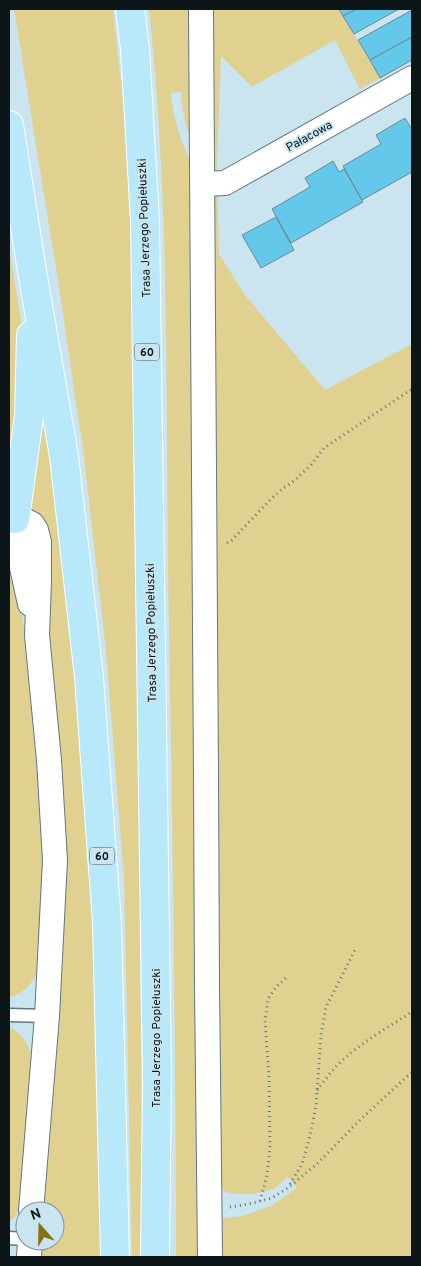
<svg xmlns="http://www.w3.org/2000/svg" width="421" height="1266" viewBox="0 0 421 1266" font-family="Overpass,sans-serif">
  <rect width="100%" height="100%" fill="#cae5f0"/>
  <g fill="#e1d190">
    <polygon points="14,9 113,9 126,127 136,333 134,459 138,668 140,966 144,1257 132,1257 124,878 106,651 84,457 59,287"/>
    <path d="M149,9h48l-4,135c-8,-17 -11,-33 -12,-52l-10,1c2,25 9,47 20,69l13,1095h-28c0,-230 -4,-460 -8,-690 -2,-186 1,-373 -19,-558z"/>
    <polygon points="208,9 339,9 380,78 360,89 335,40 252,87 221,56 217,167 219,254 245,295 325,390 412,344 412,1257 217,1257 216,1219 242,1216 271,1206 297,1188 288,1177 274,1189 253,1194 238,1194 225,1192 215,1182"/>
    <polygon points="9,248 22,326 24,356 9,488"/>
    <polygon points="41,391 58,510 75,668 91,887 96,983 102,1257 42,1257 43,1241 55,1241 55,1211 44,1211 54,1082 67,866 48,613 27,511"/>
    <path d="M9,550l10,43 6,41 18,202v48l-6,90c-7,12 -15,20 -28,24z"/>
    <path d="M9,1027c13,6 18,16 23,29l-10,148 -9,15 -4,3z"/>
  </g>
  <g fill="#63c8ea" stroke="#6f8891">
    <polygon points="339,9 357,9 343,16"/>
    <polygon points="357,9 399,9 354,34 343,16"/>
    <polygon points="412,10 412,37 370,60 358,40"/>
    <polygon points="412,37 412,60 380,78 370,60"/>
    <polygon points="405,118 411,128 412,127 412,172 362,200 343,166 381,144 376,135"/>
    <polygon points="333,161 339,172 344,169 363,202 291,243 272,209 310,187 305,178"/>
    <polygon points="276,217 294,250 261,268 242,235"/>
  </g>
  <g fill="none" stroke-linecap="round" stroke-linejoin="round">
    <g stroke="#5f7882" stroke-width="15">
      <g id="lane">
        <polyline points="9,1015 47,1016"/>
        <polyline points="9,1238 25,1239"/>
      </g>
    </g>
    <g stroke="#5f7882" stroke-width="26">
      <g id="street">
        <polyline points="201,9 206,778 207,985 210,1257"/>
        <polyline points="203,184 225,183 412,78"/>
        <polyline points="9,518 24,520 32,524 36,530 39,542 39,581 37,635 49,760 55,860 47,1016 31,1211"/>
        <polyline points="15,519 17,545 30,604"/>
        <polyline points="29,1257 30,1241"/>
      </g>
    </g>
    <g stroke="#fff" stroke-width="30">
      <g id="primary">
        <polyline points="130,9 135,49 145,221 157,1079 155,1257"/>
        <polyline points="9,125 32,271 64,456 89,677 107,923 115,1257"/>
        <polyline points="15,519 29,416 31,335"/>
      </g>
    </g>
    <g stroke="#65777d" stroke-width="3" stroke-dasharray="1 4" stroke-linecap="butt">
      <polyline points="227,543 232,540 270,500 281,490 295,480 311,465 324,448 412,389"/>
      <path d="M317,1090c9,-11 17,-23 28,-32 20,-18 45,-32 67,-46"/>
      <polyline points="290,1184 302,1164 309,1140 316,1106 321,1035 326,1007 355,950"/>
      <polyline points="260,1201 267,1175 270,1148 269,1076 265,1021 268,999 276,987 287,977"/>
      <polyline points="230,1207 249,1204 272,1198 289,1187 317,1164 361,1119 412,1072"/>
    </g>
    <use href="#lane" stroke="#fff" stroke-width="12"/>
    <use href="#street" stroke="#fff" stroke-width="24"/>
    <use href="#primary" stroke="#b8e9fa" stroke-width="28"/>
  </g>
  <g text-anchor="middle" stroke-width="4" stroke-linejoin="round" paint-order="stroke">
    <g fill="#cae5f0" stroke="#45545a" stroke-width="1">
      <rect x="134.5" y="343.5" width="25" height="17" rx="4"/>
      <rect x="89.5" y="847.5" width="25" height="17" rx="4"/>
    </g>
    <g font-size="11" font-weight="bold" fill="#0c1619">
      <text x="147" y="356">60</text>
      <text x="102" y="860">60</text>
    </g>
    <g font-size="12" fill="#0c1619" stroke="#cae5f0">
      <text transform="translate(309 136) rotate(-29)" y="4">Pałacowa</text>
      <text transform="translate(144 228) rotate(-92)" y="4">Trasa Jerzego Popiełuszki</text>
      <text transform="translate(151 633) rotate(-91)" y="4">Trasa Jerzego Popiełuszki</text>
      <text transform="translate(156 1038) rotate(-90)" y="4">Trasa Jerzego Popiełuszki</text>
    </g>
  </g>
  <rect width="421" height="1266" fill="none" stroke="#0c1619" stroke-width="20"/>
  <g transform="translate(40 1226) rotate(340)"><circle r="24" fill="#cae5f0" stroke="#7e929a"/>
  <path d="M0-4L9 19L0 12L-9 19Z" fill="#867112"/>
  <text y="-8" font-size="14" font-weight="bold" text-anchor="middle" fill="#0c1619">N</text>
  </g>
</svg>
